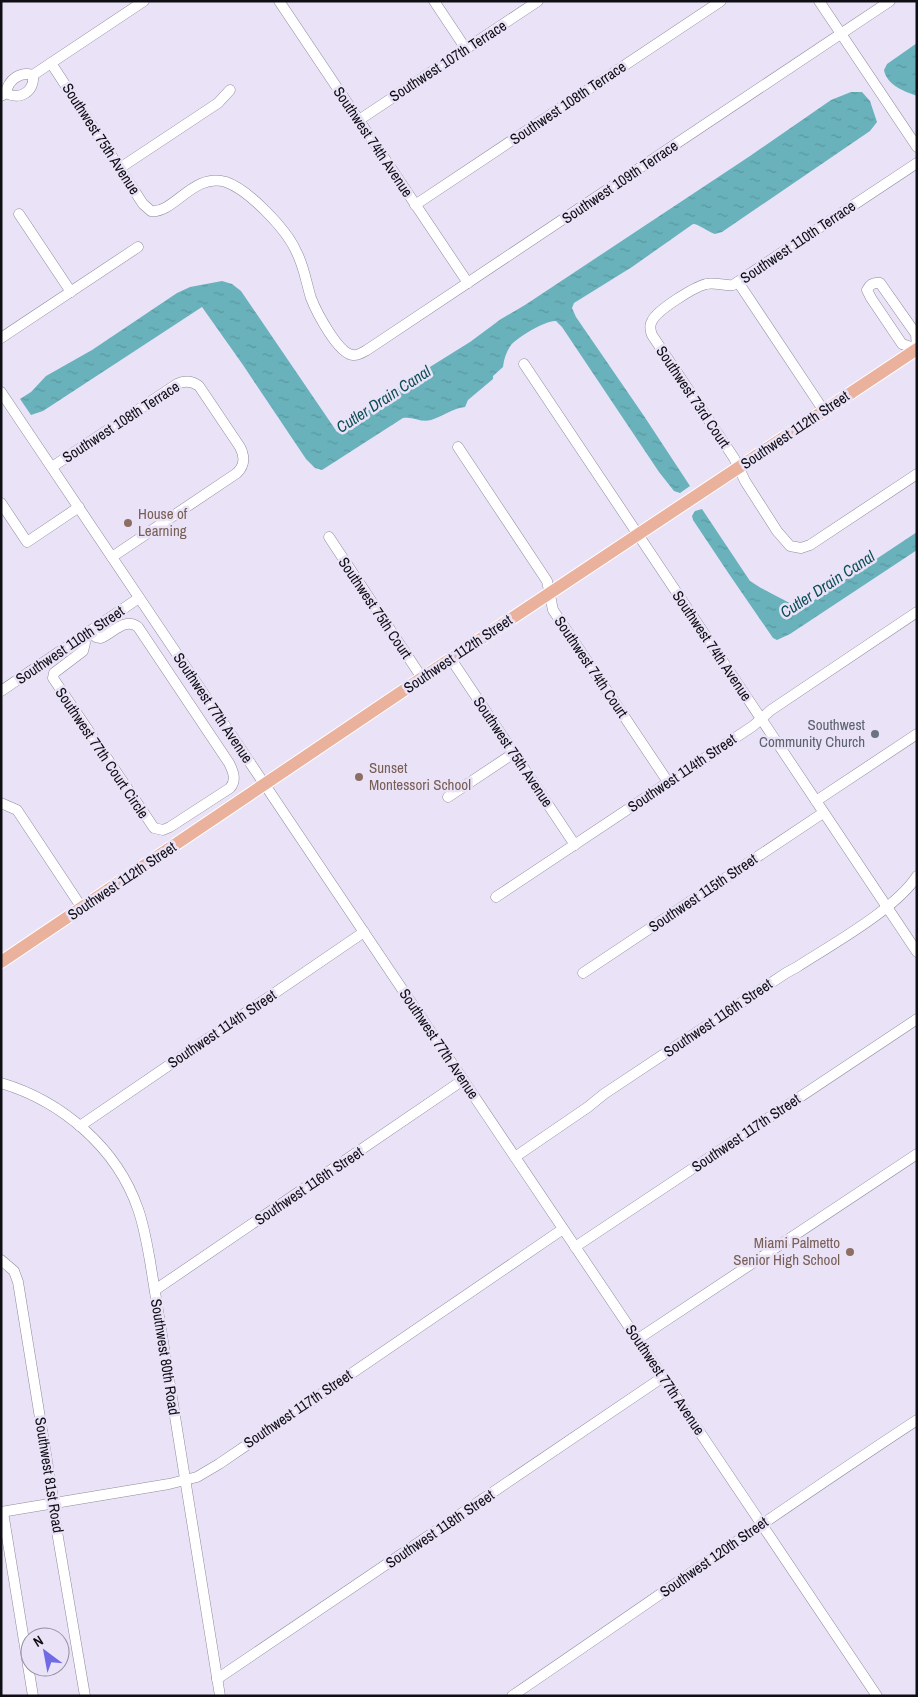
<svg xmlns="http://www.w3.org/2000/svg" width="918" height="1697" viewBox="0 0 918 1697" font-family="'Archivo Narrow',sans-serif">
  <defs>
    <pattern id="water-ripples" width="26" height="14" patternUnits="userSpaceOnUse" patternTransform="scale(1.25)"><rect width="26" height="14" fill="#69b2bb"/><path d="M2 4q2-2 4 0t4 0M15 11q2-2 4 0t4 0" fill="none" stroke="#5a98a0"/></pattern>
  </defs>
  <rect width="100%" height="100%" fill="#eae3f8"/>
  <g fill="url(#water-ripples)">
    <path d="M917,43v53c-14,-5 -30,-11 -33,-26l3,-6z"/>
    <path d="M851,92h11l8,9 7,21 -7,9 -148,101 -7,2c-7,-2 -16,-10 -22,-10l-61,43 -58,36 -2,5 4,9 68,99 46,70 -10,7 -6,-2 -15,-19 -97,-145 -6,-6c-10,-1 -38,16 -45,24 -5,7 -7,14 -8,22l-10,9v3l-25,21 -3,7c-12,1 -23,10 -34,13 -10,3 -18,-4 -28,-2l-81,52 -7,-2 -9,-9 -63,-94 -41,-58 -159,104 -12,4 -11,-16 11,-7 15,-16 46,-26 85,-57 13,-6 32,-6 10,3 9,7 96,141 39,-27 12,-11 29,-19 53,-33 31,-23 24,-14 225,-149 81,-56z"/>
    <polygon points="702,509 750,581 761,588 801,609 917,532 917,550 790,634 777,640 773,638 729,574 693,520 692,516 695,511"/>
  </g>
  <g fill="none" stroke-linecap="round" stroke-linejoin="round">
    <g stroke="#90899c" stroke-width="11">
      <g id="minor">
        <polyline points="279,1 468,283"/>
        <polyline points="434,1 466,49"/>
        <polyline points="819,1 917,147"/>
        <path d="M51,63l92,141 8,7c23,3 42,-39 75,-29 23,8 60,47 70,69 8,15 10,31 15,47 5,13 27,56 42,57 5,1 10,-3 14,-5l523,-349"/>
        <path d="M6,93c14,8 29,-2 27,-18"/>
        <path d="M1,96l5,-3c2,-13 14,-22 27,-18l111,-74"/>
        <polyline points="359,120 538,1"/>
        <path d="M917,163l-184,122c-9,1 -18,-3 -27,-1 -12,3 -49,26 -54,37 -3,5 -2,9 0,14l82,123 11,23 32,50 13,15 11,2 9,-3 107,-71"/>
        <polyline points="120,168 218,103 230,90"/>
        <polyline points="415,205 721,1"/>
        <polyline points="19,214 71,292"/>
        <polyline points="738,282 824,411"/>
        <polyline points="1,338 138,247"/>
        <path d="M917,349l-1,-15 -36,-51c-6,-1 -10,1 -13,7l4,8 31,46 15,5"/>
        <polyline points="524,364 917,952"/>
        <polyline points="1,392 877,1696"/>
        <polyline points="458,447 547,581 553,610 668,782"/>
        <path d="M52,467l125,-83c8,-4 15,-3 22,2l41,61c5,10 5,18 -3,26l-125,84"/>
        <polyline points="1,503 27,542 79,507"/>
        <polyline points="329,537 422,678"/>
        <path d="M83,636l2,7 -2,8 -29,22 -1,5 101,150 9,2 7,-3 60,-39c7,-8 3,-17 -1,-25l-91,-136c-13,-10 -25,6 -37,11l-5,-1 -6,-6"/>
        <polyline points="451,659 575,845"/>
        <polyline points="1,691 139,598"/>
        <polyline points="448,797 514,753"/>
        <polyline points="816,801 917,734"/>
        <polyline points="1,803 17,810 82,908"/>
        <polyline points="496,897 753,726 771,710 917,612"/>
        <polyline points="583,973 823,813"/>
        <path d="M1,1083c61,18 116,65 137,126 6,17 9,35 12,52l70,435"/>
        <polyline points="80,1126 364,932"/>
        <path d="M515,1157l73,-50 16,-13 182,-121 11,-6c34,-22 99,-58 120,-91"/>
        <polyline points="575,1247 917,1019"/>
        <polyline points="1,1260 14,1271 18,1282 52,1492 54,1514 85,1696"/>
        <polyline points="155,1290 463,1080"/>
        <polyline points="638,1339 917,1154"/>
        <polyline points="1,1512 169,1484 197,1477 219,1464 563,1229"/>
        <polyline points="3,1512 33,1696"/>
        <polyline points="217,1679 663,1377"/>
        <path d="M512,1696c135,-92 268,-186 405,-276"/>
      </g>
    </g>
    <g stroke="#fff" stroke-width="14">
      <polyline id="major" points="1,962 422,678 917,349"/>
    </g>
    <use href="#minor" stroke="#fff" stroke-width="10"/>
    <use href="#major" stroke="#eab19d" stroke-width="12"/>
  </g>
  <g fill="#8d6e63" stroke="#eae3f8" stroke-width="2">
    <circle cx="128" cy="523" r="5"/>
    <circle cx="359" cy="777" r="5"/>
    <circle cx="850" cy="1252" r="5"/>
  </g>
  <circle fill="#6b7280" stroke="#eae3f8" stroke-width="2" cx="875" cy="734" r="5"/>
  <g text-anchor="middle" stroke-width="5" stroke-linejoin="round" paint-order="stroke">
    <g font-size="15" fill="#100e15" stroke="#eae3f8">
      <text transform="translate(448 61) rotate(-33)" y="5">Southwest 107th Terrace</text>
      <text transform="translate(568 103) rotate(-34)" y="5">Southwest 108th Terrace</text>
      <text transform="translate(101 139) rotate(57)" y="5">Southwest 75th Avenue</text>
      <text transform="translate(373 142) rotate(56)" y="5">Southwest 74th Avenue</text>
      <text transform="translate(620 182) rotate(-34)" y="5">Southwest 109th Terrace</text>
      <text transform="translate(798 242) rotate(-34)" y="5">Southwest 110th Terrace</text>
      <text transform="translate(693 397) rotate(56)" y="5">Southwest 73rd Court</text>
      <text transform="translate(121 422) rotate(-33)" y="5">Southwest 108th Terrace</text>
      <text transform="translate(795 430) rotate(-34)" y="5">Southwest 112th Street</text>
      <text transform="translate(375 608) rotate(56)" y="5">Southwest 75th Court</text>
      <text transform="translate(70 645) rotate(-34)" y="5">Southwest 110th Street</text>
      <text transform="translate(712 646) rotate(56)" y="5">Southwest 74th Avenue</text>
      <text transform="translate(458 654) rotate(-34)" y="5">Southwest 112th Street</text>
      <text transform="translate(591 667) rotate(56)" y="5">Southwest 74th Court</text>
      <text transform="translate(213 708) rotate(56)" y="5">Southwest 77th Avenue</text>
      <text transform="translate(513 752) rotate(56)" y="5">Southwest 75th Avenue</text>
      <text transform="translate(102 753) rotate(56)" y="5">Southwest 77th Court Circle</text>
      <text transform="translate(682 773) rotate(-34)" y="5">Southwest 114th Street</text>
      <text transform="translate(122 881) rotate(-34)" y="5">Southwest 112th Street</text>
      <text transform="translate(703 893) rotate(-34)" y="5">Southwest 115th Street</text>
      <text transform="translate(718 1018) rotate(-34)" y="5">Southwest 116th Street</text>
      <text transform="translate(222 1029) rotate(-34)" y="5">Southwest 114th Street</text>
      <text transform="translate(439 1044) rotate(56)" y="5">Southwest 77th Avenue</text>
      <text transform="translate(746 1133) rotate(-34)" y="5">Southwest 117th Street</text>
      <text transform="translate(309 1186) rotate(-34)" y="5">Southwest 116th Street</text>
      <text transform="translate(165 1357) rotate(81)" y="5">Southwest 80th Road</text>
      <text transform="translate(665 1380) rotate(56)" y="5">Southwest 77th Avenue</text>
      <text transform="translate(298 1409) rotate(-34)" y="5">Southwest 117th Street</text>
      <text transform="translate(49 1475) rotate(81)" y="5">Southwest 81st Road</text>
      <text transform="translate(440 1529) rotate(-34)" y="5">Southwest 118th Street</text>
      <text transform="translate(714 1557) rotate(-35)" y="5">Southwest 120th Street</text>
    </g>
    <g font-size="15" fill="#785e54" stroke="#eae3f8" text-anchor="start">
      <text x="138" y="519">House of<tspan x="138" dy="17">Learning</tspan></text>
      <text x="369" y="773">Sunset<tspan x="369" dy="17">Montessori School</tspan></text>
      <text x="840" y="1248" text-anchor="end">Miami Palmetto<tspan x="840" dy="17">Senior High School</tspan></text>
    </g>
    <g font-size="15" fill="#5b616d" stroke="#eae3f8" text-anchor="end">
      <text x="865" y="730">Southwest<tspan x="865" dy="17">Community Church</tspan></text>
    </g>
    <g font-size="16" font-style="italic" fill="#0d4f56" stroke="#eae3f8">
      <text transform="translate(383 399) rotate(-33)" y="6">Cutler Drain Canal</text>
      <text transform="translate(827 584) rotate(-33)" y="6">Cutler Drain Canal</text>
    </g>
  </g>
  <rect width="918" height="1697" fill="none" stroke="#100e15" stroke-width="5"/>
  <g transform="translate(45 1652) rotate(328)"><circle r="24" fill="#eae3f8" stroke="#938e9d"/>
  <path d="M0-4L9 19L0 12L-9 19Z" fill="#706ae5"/>
  <text y="-8" font-size="14" font-weight="bold" text-anchor="middle" fill="#100e15">N</text>
  </g>
</svg>
